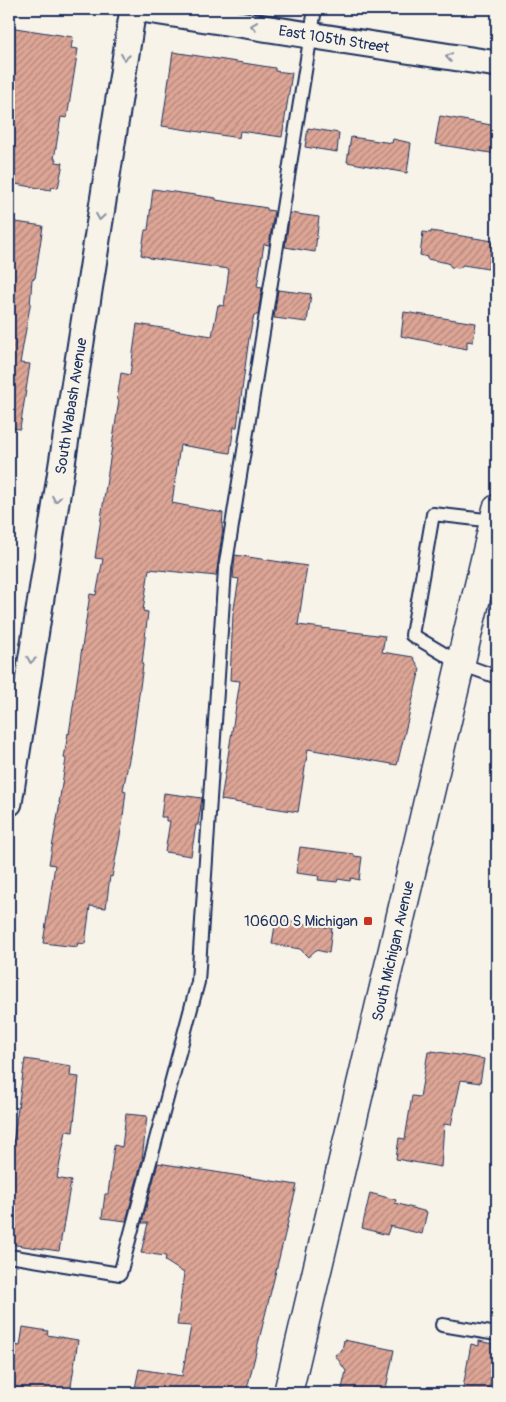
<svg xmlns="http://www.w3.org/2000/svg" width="506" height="1402" viewBox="0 0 506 1402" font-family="Pangolin,sans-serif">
  <defs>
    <pattern id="building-hatch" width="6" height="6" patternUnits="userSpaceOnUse" patternTransform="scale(1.25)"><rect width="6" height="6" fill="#dda595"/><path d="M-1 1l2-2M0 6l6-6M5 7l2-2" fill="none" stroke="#b2877d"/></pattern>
  </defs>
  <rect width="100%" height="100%" fill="#f7f3e8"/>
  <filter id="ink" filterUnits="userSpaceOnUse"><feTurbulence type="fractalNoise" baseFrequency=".02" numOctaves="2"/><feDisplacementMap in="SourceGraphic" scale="10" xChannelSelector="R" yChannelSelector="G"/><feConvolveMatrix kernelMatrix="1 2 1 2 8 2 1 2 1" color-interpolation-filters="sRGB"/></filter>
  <g filter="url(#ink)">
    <g fill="url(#building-hatch)" stroke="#1b2f5e">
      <polygon points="9,27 73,37 71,48 78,49 67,118 61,117 54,159 56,159 56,162 63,163 58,188 52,187 51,190 9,183"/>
      <polygon points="173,52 275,68 275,71 292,73 282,137 240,131 239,138 162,126"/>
      <polygon points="440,116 497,126 497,154 435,144"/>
      <polygon points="308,128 339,133 337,152 305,147"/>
      <polygon points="351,137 392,143 393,139 411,143 407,173 347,162"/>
      <polygon points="153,189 216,198 216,200 267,208 267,210 274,211 269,245 264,244 257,287 262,288 258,315 254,315 249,338 237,427 234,427 230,453 180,445 172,503 223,513 222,528 223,528 216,576 149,569 143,611 148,612 142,664 143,665 133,739 123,790 126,791 122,825 112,877 110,876 106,908 90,906 85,944 78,943 77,947 43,943 55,865 49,864 60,803 59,803 66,759 64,758 68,733 69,734 90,594 96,595 103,559 95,558 119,400 117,399 121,373 130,375 137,324 212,336 218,305 224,306 229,269 149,258 149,257 141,255 145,230 148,230"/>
      <polygon points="290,213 319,217 315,252 285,247"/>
      <polygon points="9,221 43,226 35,278 32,279 30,306 20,363 30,364 20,429 9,428"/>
      <polygon points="431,231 493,241 488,269 463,265 459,268 451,267 448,263 427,259 427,257 420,255 423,232 431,233"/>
      <polygon points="278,290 311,294 307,322 274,318"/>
      <polygon points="404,312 476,323 473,342 467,341 467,349 401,336"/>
      <polygon points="235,555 307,566 298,625 385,636 382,652 413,657 420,669 397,765 308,749 298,812 221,800 240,681 230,680 233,614 239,579 233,578"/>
      <polygon points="164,793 202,798 198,825 196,825 191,856 165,852 170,821 166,821 166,817 161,817"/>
      <polygon points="300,847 354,854 354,856 362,857 359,880 351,878 350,881 338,879 337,882 318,880 319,876 296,873"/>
      <polygon points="276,919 332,928 329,953 316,950 308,957 300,949 272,944"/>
      <polygon points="432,1051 484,1059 480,1083 461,1080 451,1125 444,1124 441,1167 396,1159 399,1138 405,1139 412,1096 420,1097 428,1052 432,1052"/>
      <polygon points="25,1059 71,1066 70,1076 79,1077 73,1132 66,1131 57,1178 71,1181 59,1251 9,1244 9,1171"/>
      <polygon points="126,1114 147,1116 142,1160 126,1221 102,1218 105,1194 108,1194 114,1145 122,1147"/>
      <polygon points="158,1163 297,1185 246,1393 134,1393 139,1369 182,1376 191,1326 177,1325 184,1273 165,1261 166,1256 141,1253 148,1223 142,1223"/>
      <polygon points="370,1193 396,1200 395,1203 427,1212 422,1234 390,1226 387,1235 362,1228"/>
      <polygon points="23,1327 48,1331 47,1335 78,1340 70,1393 9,1393 9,1344 20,1346"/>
      <polygon points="344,1340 394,1350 385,1393 341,1393 346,1371 335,1355 342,1350"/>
      <polygon points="479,1341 497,1345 497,1376 492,1375 489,1393 462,1393 471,1344 479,1346"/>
    </g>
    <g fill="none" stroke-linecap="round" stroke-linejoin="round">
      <g stroke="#1b2f5e" stroke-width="16">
        <g id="service">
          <polyline points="494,521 433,514 412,635 461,664 497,677"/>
          <polyline points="9,1256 120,1274 198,982 225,569 315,9"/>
          <polyline points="442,1325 497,1334"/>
        </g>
      </g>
      <g stroke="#1b2f5e" stroke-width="29">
        <g id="minor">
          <polyline points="141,9 497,64"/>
          <polyline points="9,803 133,9"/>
        </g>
      </g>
      <g stroke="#1b2f5e" stroke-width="31">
        <polyline id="secondary" points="288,1393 497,509"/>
      </g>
      <use href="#service" stroke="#f7f3e8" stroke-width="12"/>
      <use href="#minor" stroke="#f7f3e8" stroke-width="25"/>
      <use href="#secondary" stroke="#f7f3e8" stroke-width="28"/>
    </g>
    <defs><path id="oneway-chevron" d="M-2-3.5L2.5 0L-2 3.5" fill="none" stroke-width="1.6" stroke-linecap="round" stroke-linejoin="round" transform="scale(1.25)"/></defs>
    <g stroke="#8991a3">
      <use href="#oneway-chevron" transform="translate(254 26) rotate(-171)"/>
      <use href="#oneway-chevron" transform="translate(125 57) rotate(99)"/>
      <use href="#oneway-chevron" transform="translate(449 57) rotate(-171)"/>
      <use href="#oneway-chevron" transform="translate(100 217) rotate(99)"/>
      <use href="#oneway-chevron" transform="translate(56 499) rotate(99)"/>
      <use href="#oneway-chevron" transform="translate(31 660) rotate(99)"/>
    </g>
  </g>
  <rect fill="#c8321e" stroke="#f7f3e8" stroke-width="2" x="363" y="916" width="10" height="10" rx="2.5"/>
  <g text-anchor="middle" stroke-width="4.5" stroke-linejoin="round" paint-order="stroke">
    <g font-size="15" fill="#1b2f5e" stroke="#f7f3e8">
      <text transform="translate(334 39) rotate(9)" y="5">East 105th Street</text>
      <text transform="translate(71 406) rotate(-81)" y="5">South Wabash Avenue</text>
      <text transform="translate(393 951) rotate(-77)" y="5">South Michigan Avenue</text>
    </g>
    <g font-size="15" fill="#1b2f5e" stroke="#f7f3e8" text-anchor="end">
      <text x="358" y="926">10600 S Michigan</text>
    </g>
  </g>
  <rect width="506" height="1402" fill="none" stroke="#f7f3e8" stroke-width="30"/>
  <rect x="15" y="15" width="476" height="1372" fill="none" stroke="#1b2f5e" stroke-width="2" filter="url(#ink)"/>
</svg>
